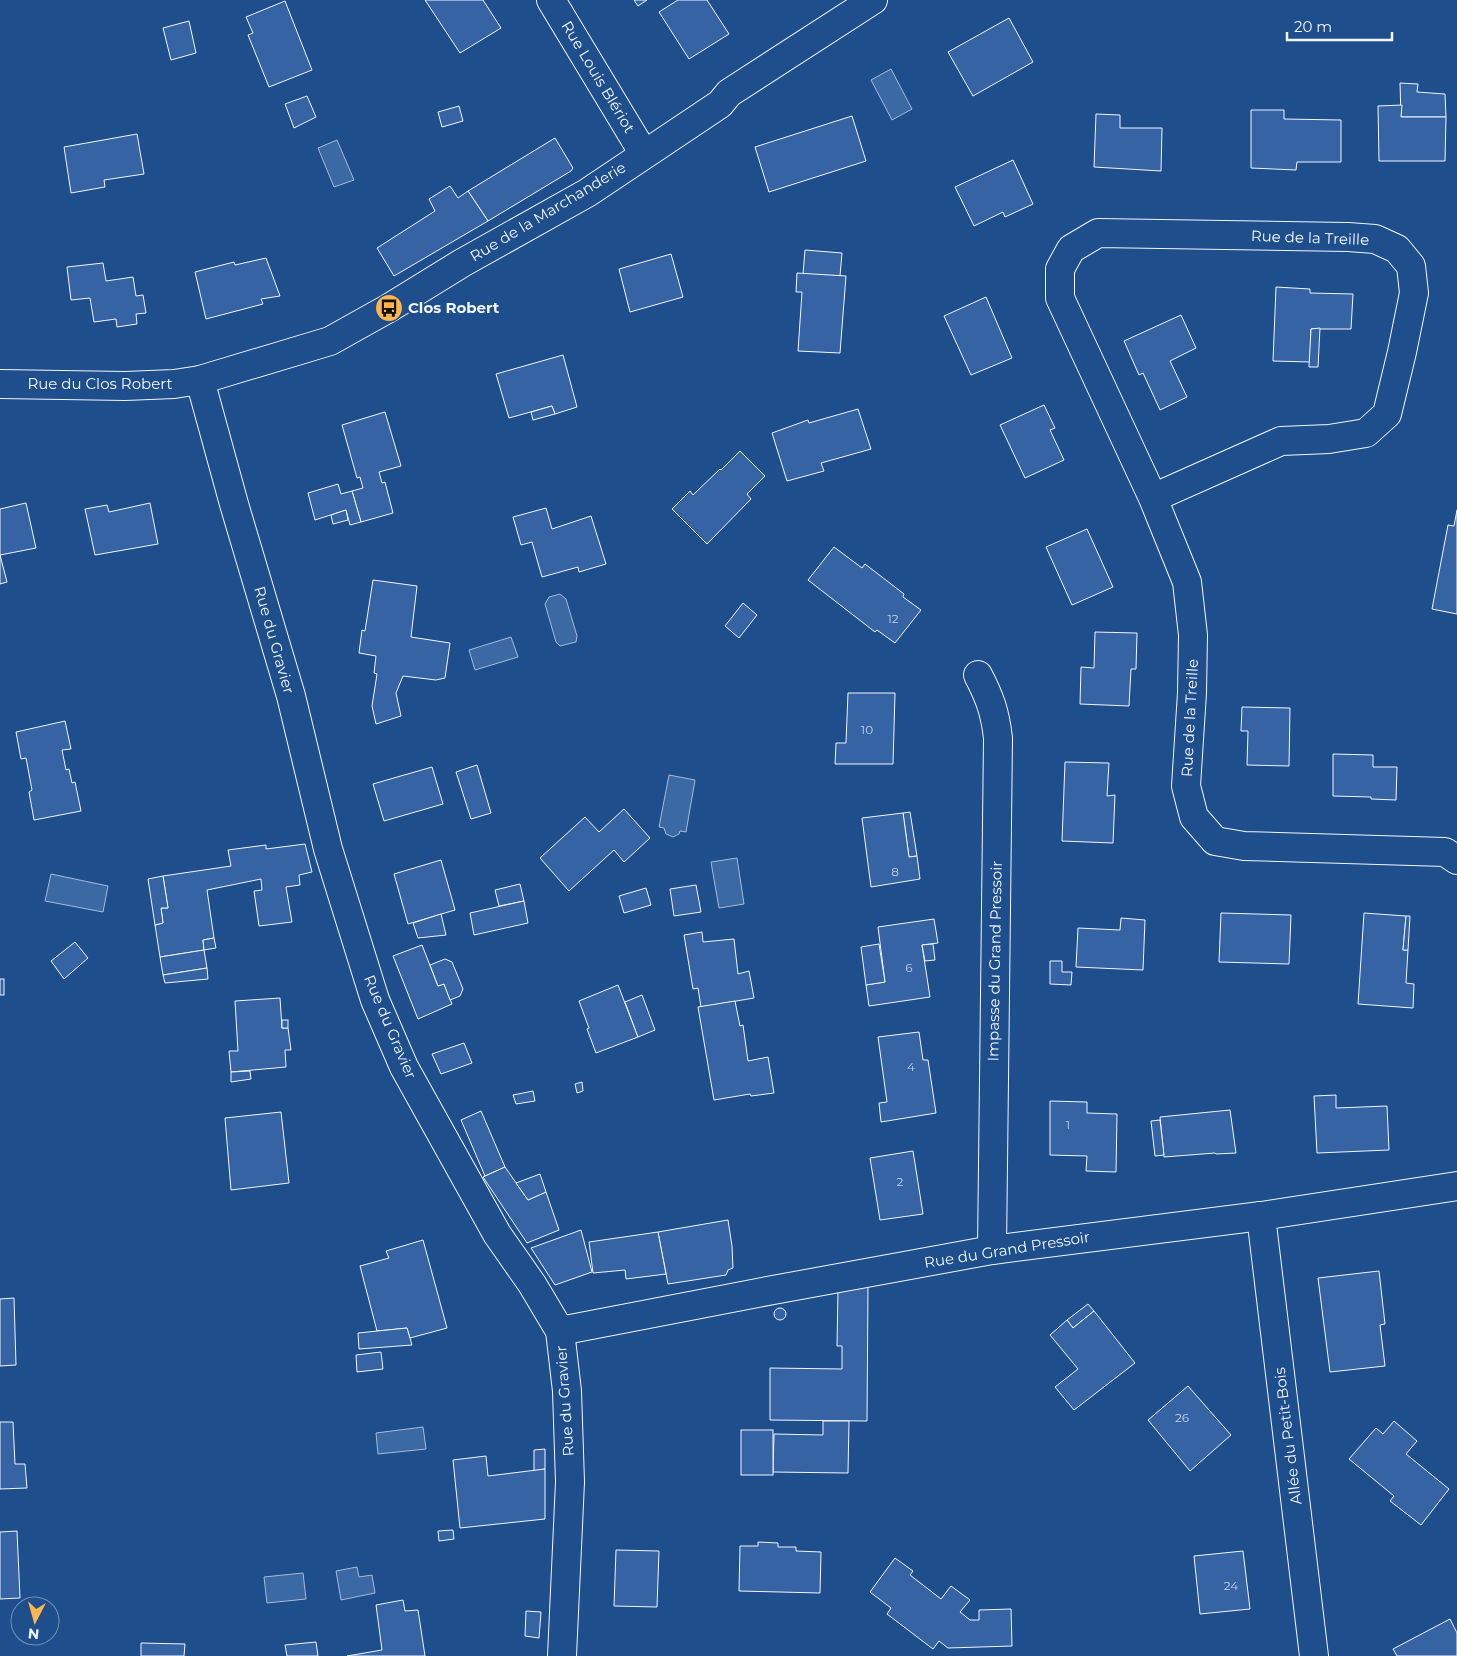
<svg xmlns="http://www.w3.org/2000/svg" width="1457" height="1656" viewBox="0 0 1457 1656" font-family="Montserrat,sans-serif">
  <rect width="100%" height="100%" fill="#1f4e8c"/>
  <g fill="#3b69a3" stroke="#a8bbd7">
    <polygon points="891,69 912,109 892,120 871,80"/>
    <polygon points="337,140 354,180 334,187 318,148"/>
    <polygon points="560,594 566,599 577,636 576,642 560,646 556,642 545,604 549,597"/>
    <polygon points="511,637 518,657 475,670 469,650"/>
    <polygon points="669,775 695,780 686,832 680,831 679,834 673,837 666,834 664,828 659,827"/>
    <polygon points="737,858 744,904 719,908 711,862"/>
    <polygon points="51,874 108,886 103,912 45,901"/>
    <polygon points="423,1427 426,1449 378,1454 376,1433"/>
    <polygon points="357,1567 359,1577 372,1575 375,1593 341,1600 336,1571"/>
    <polygon points="303,1573 306,1599 267,1603 264,1577"/>
  </g>
  <g fill="#3563a3" stroke="#f2f6ff">
    <polygon points="425,0 483,0 501,28 460,53"/>
    <polygon points="634,0 647,0 638,6"/>
    <polygon points="678,0 707,0 729,34 689,59 659,12"/>
    <polygon points="285,1 312,70 269,87 248,35 253,33 246,17"/>
    <polygon points="1009,18 1033,62 973,96 948,52"/>
    <polygon points="189,21 196,53 171,60 163,28"/>
    <polygon points="1400,83 1418,84 1417,92 1445,94 1446,117 1401,117"/>
    <polygon points="307,96 316,117 294,128 285,104"/>
    <polygon points="1402,105 1401,117 1446,117 1445,161 1379,161 1378,106"/>
    <polygon points="459,106 463,121 442,127 438,112"/>
    <polygon points="1251,110 1284,110 1284,119 1341,120 1341,162 1297,162 1296,170 1251,168"/>
    <polygon points="1096,114 1120,115 1120,128 1162,128 1161,171 1094,167"/>
    <polygon points="852,116 866,161 769,192 755,147"/>
    <polygon points="137,134 144,174 104,180 105,187 71,193 64,147"/>
    <polygon points="555,138 573,168 571,171 488,221 468,191"/>
    <polygon points="1013,160 1033,204 1005,217 1003,212 974,226 955,187"/>
    <polygon points="450,186 458,198 468,191 488,221 394,276 377,248 435,211 429,199"/>
    <polygon points="805,250 842,253 840,276 803,274"/>
    <polygon points="671,254 683,297 630,312 619,269"/>
    <polygon points="266,258 280,296 261,299 263,304 206,319 195,272 234,262 235,265"/>
    <polygon points="103,263 106,281 133,277 136,296 143,295 146,313 136,314 137,324 117,327 116,319 94,322 90,298 71,300 67,267"/>
    <polygon points="797,273 846,276 840,353 798,351 802,292 796,292"/>
    <polygon points="1276,287 1310,289 1310,293 1353,294 1351,329 1311,329 1310,362 1273,361"/>
    <polygon points="986,297 1012,358 971,375 944,316"/>
    <polygon points="1181,315 1196,348 1170,361 1187,397 1160,410 1143,373 1139,375 1124,341"/>
    <polygon points="1320,328 1318,367 1309,367 1311,329"/>
    <polygon points="563,355 577,407 555,414 552,406 509,418 496,374"/>
    <polygon points="1044,405 1055,428 1050,430 1064,460 1025,478 1000,425"/>
    <polygon points="552,406 555,414 533,420 531,412"/>
    <polygon points="858,409 871,449 821,463 824,471 787,481 772,433 808,420 809,423"/>
    <polygon points="385,412 401,466 379,472 382,483 385,482 393,513 361,522 352,491 363,488 360,477 357,478 342,425"/>
    <polygon points="740,451 765,476 747,494 751,499 707,544 672,509 690,491 693,495 720,469 721,470"/>
    <polygon points="338,484 341,494 352,491 361,522 350,525 346,510 315,520 308,493"/>
    <polygon points="26,503 36,548 0,555 0,509"/>
    <polygon points="150,503 158,544 95,555 85,509 107,505 109,512"/>
    <polygon points="546,508 552,529 591,516 606,564 579,572 578,567 542,577 532,542 521,545 513,517"/>
    <polygon points="346,510 348,520 333,524 331,515"/>
    <polygon points="1457,510 1457,614 1432,609 1448,525 1454,526"/>
    <polygon points="1087,529 1113,587 1072,605 1046,547"/>
    <polygon points="834,547 862,568 865,564 904,594 903,597 921,610 895,643 877,630 875,632 808,580"/>
    <polygon points="0,555 7,582 0,584"/>
    <polygon points="373,580 417,586 411,637 450,643 445,678 436,680 403,676 396,693 401,716 376,724 372,706 377,674 374,673 376,656 359,653 362,630 365,631"/>
    <polygon points="743,603 757,615 739,638 725,626"/>
    <polygon points="1095,632 1137,633 1136,669 1131,669 1129,706 1080,704 1081,667 1094,668"/>
    <polygon points="848,693 895,693 893,764 835,764 836,743 846,743"/>
    <polygon points="1242,707 1290,708 1289,766 1247,765 1248,731 1241,731"/>
    <polygon points="65,721 71,749 62,750 66,770 69,769 72,783 75,782 81,811 34,820 29,792 32,790 26,758 21,759 16,732"/>
    <polygon points="1333,754 1373,755 1373,767 1397,767 1396,800 1371,799 1371,797 1333,796"/>
    <polygon points="1065,762 1109,763 1107,796 1115,795 1113,843 1062,841"/>
    <polygon points="477,765 491,813 471,819 456,772"/>
    <polygon points="432,767 443,804 384,821 373,784"/>
    <polygon points="624,809 650,838 624,862 614,850 569,891 540,858 585,817 599,832"/>
    <polygon points="910,812 917,856 909,857 903,813"/>
    <polygon points="903,813 909,857 917,856 920,879 871,887 862,818"/>
    <polygon points="305,844 312,872 299,875 300,885 286,887 292,922 259,926 254,891 262,890 261,879 207,890 214,938 203,940 204,950 160,957 155,925 163,923 161,908 168,908 163,876 231,866 228,850 266,845 266,849"/>
    <polygon points="441,860 455,910 408,924 394,874"/>
    <polygon points="163,876 168,908 161,908 163,923 155,925 148,879"/>
    <polygon points="520,884 524,901 499,906 495,890"/>
    <polygon points="696,885 701,912 674,916 670,889"/>
    <polygon points="646,888 651,905 624,913 619,896"/>
    <polygon points="524,901 528,923 474,935 470,913"/>
    <polygon points="1221,913 1291,915 1289,964 1219,962"/>
    <polygon points="1364,913 1406,916 1403,950 1408,950 1406,983 1414,984 1413,1008 1358,1004"/>
    <polygon points="441,914 446,935 418,938 413,923"/>
    <polygon points="1406,916 1410,916 1408,950 1403,950"/>
    <polygon points="1121,918 1145,920 1143,970 1076,967 1078,928 1120,930"/>
    <polygon points="934,919 938,943 922,945 930,997 869,1006 866,985 885,982 878,927"/>
    <polygon points="702,932 703,942 734,939 738,974 749,971 754,998 701,1007 698,988 693,989 684,935"/>
    <polygon points="214,938 216,948 204,950 203,940"/>
    <polygon points="75,942 88,958 64,979 51,961"/>
    <polygon points="879,944 885,982 866,985 861,947"/>
    <polygon points="933,944 935,960 925,961 922,945"/>
    <polygon points="422,945 438,986 444,984 452,1004 418,1019 393,956"/>
    <polygon points="204,950 207,968 163,975 160,957"/>
    <polygon points="445,959 452,962 463,989 460,996 450,1000 444,984 438,986 430,965"/>
    <polygon points="1050,961 1062,961 1062,972 1072,972 1071,985 1050,984"/>
    <polygon points="207,968 208,979 165,983 163,975"/>
    <rect x="0" y="979" width="4" height="16"/>
    <polygon points="618,985 638,1037 596,1053 587,1029 589,1028 579,1001"/>
    <polygon points="642,995 655,1030 638,1037 625,1002"/>
    <polygon points="280,998 282,1028 288,1028 291,1050 285,1050 286,1067 231,1072 229,1051 238,1051 235,1001"/>
    <polygon points="735,1001 740,1026 743,1025 748,1061 768,1057 774,1093 751,1096 750,1094 714,1100 698,1007"/>
    <rect x="282" y="1020" width="6" height="8"/>
    <polygon points="919,1032 923,1060 928,1060 936,1113 881,1122 879,1103 887,1102 878,1037"/>
    <polygon points="464,1043 472,1063 441,1074 432,1054"/>
    <polygon points="250,1071 251,1079 231,1082 231,1072"/>
    <polygon points="582,1082 583,1091 577,1093 575,1084"/>
    <polygon points="533,1091 535,1101 516,1104 513,1095"/>
    <polygon points="1336,1095 1336,1108 1387,1106 1389,1150 1317,1153 1314,1096"/>
    <polygon points="1050,1101 1087,1102 1087,1113 1117,1114 1116,1172 1086,1171 1087,1156 1050,1155"/>
    <polygon points="1230,1110 1236,1153 1216,1154 1215,1153 1164,1157 1160,1117"/>
    <polygon points="481,1111 505,1167 485,1176 461,1120"/>
    <polygon points="281,1112 289,1183 231,1190 225,1118"/>
    <polygon points="1160,1120 1164,1155 1155,1156 1151,1121"/>
    <polygon points="913,1151 923,1214 880,1220 870,1158"/>
    <polygon points="505,1167 528,1200 546,1192 559,1230 527,1243 483,1177"/>
    <polygon points="540,1174 546,1192 528,1200 516,1183"/>
    <polygon points="728,1220 732,1246 733,1268 728,1270 726,1275 668,1284 658,1232"/>
    <polygon points="581,1230 592,1272 555,1285 531,1248"/>
    <polygon points="658,1232 666,1274 626,1279 625,1270 593,1273 589,1242"/>
    <polygon points="423,1240 447,1328 410,1338 407,1328 377,1331 360,1266 389,1258 386,1251"/>
    <polygon points="1379,1271 1385,1324 1380,1325 1385,1366 1330,1372 1318,1278"/>
    <polygon points="868,1286 867,1421 770,1420 770,1368 842,1369 842,1346 837,1346 838,1289"/>
    <polygon points="14,1298 16,1365 0,1366 0,1299"/>
    <polygon points="1088,1304 1094,1311 1073,1328 1067,1320"/>
    <circle cx="780" cy="1314" r="6"/>
    <polygon points="1094,1311 1135,1363 1074,1410 1055,1387 1078,1369 1050,1335 1067,1320 1073,1328"/>
    <polygon points="407,1328 412,1345 359,1349 358,1333"/>
    <polygon points="381,1352 383,1369 357,1372 356,1355"/>
    <polygon points="1188,1386 1231,1435 1190,1471 1148,1420"/>
    <polygon points="823,1421 849,1421 848,1473 773,1472 774,1434 823,1435"/>
    <polygon points="1394,1421 1417,1441 1406,1454 1449,1489 1421,1525 1390,1501 1394,1496 1349,1459 1376,1428 1383,1434"/>
    <polygon points="0,1422 13,1422 15,1464 25,1464 27,1488 0,1489"/>
    <rect x="741" y="1430" width="32" height="45"/>
    <polygon points="545,1449 545,1469 534,1471 534,1450"/>
    <polygon points="486,1456 488,1476 545,1469 545,1519 460,1528 453,1460"/>
    <polygon points="453,1530 454,1539 439,1541 438,1531"/>
    <polygon points="17,1531 20,1598 0,1599 0,1532"/>
    <polygon points="758,1542 778,1543 778,1547 796,1547 796,1551 821,1552 820,1593 739,1591 740,1546 758,1546"/>
    <polygon points="616,1550 659,1551 657,1607 614,1606"/>
    <polygon points="1243,1551 1250,1609 1200,1614 1194,1556"/>
    <polygon points="895,1558 913,1571 910,1575 941,1599 951,1586 970,1600 960,1612 970,1620 979,1620 979,1610 1011,1609 1012,1646 948,1648 939,1641 933,1649 887,1614 891,1608 870,1592"/>
    <polygon points="403,1600 405,1611 418,1610 425,1656 347,1656 382,1650 376,1605"/>
    <polygon points="526,1611 541,1612 539,1638 525,1636"/>
    <polygon points="1450,1619 1457,1633 1457,1656 1397,1656 1393,1649"/>
    <polygon points="316,1642 318,1656 287,1656 285,1645"/>
    <polygon points="141,1643 185,1644 184,1656 141,1656"/>
  </g>
  <g fill="none" stroke-linecap="round" stroke-linejoin="round">
    <g stroke="#f2f6ff" stroke-width="30">
      <g id="street">
        <polyline points="551,0 644,154"/>
        <polyline points="200,380 234,504 291,696 328,849 375,1000 404,1067 497,1234 532,1284 560,1331 567,1391 570,1482 562,1656"/>
        <polyline points="0,384 125,386 174,384 200,380 330,341 389,308 462,263 587,193 720,104 729,93 873,0"/>
        <polyline points="1153,498 1281,441 1329,439 1366,433 1387,414 1402,352 1414,293 1411,266 1397,249 1375,239 1348,237 1098,233 1071,249 1060,269 1060,298 1153,498 1187,582 1193,635 1192,693 1186,786 1194,817 1215,841 1244,846 1445,852 1457,860"/>
        <path d="M978,675c12,23 17,37 20,63l-6,512"/>
        <polyline points="1261,1216 1314,1656"/>
        <polyline points="560,1331 773,1290 992,1250 1261,1216 1457,1186"/>
      </g>
    </g>
    <use href="#street" stroke="#1f4e8c" stroke-width="28"/>
  </g>
  <defs>
    <g id="bus-disc" transform="scale(1.4375)"><circle r="9.5" fill="#ffb74d" stroke="#1f4e8c"/><path d="M-5-6H5V4H4V6H2V4H-2V6H-4V4H-5ZM-3.5-4V0h7V-4ZM-3.5 1.2v1.5H-2V1.2ZM2 1.2v1.5H3.5V1.2Z" fill="#111"/></g>
  </defs>
  <g fill-rule="evenodd">
    <use href="#bus-disc" x="389" y="308"/>
  </g>
  <g text-anchor="middle" stroke-width="4" stroke-linejoin="round" paint-order="stroke">
    <g font-size="12" fill="#c3d1e8">
      <text x="893" y="623">12</text>
      <text x="867" y="734">10</text>
      <text x="895" y="876">8</text>
      <text x="909" y="972">6</text>
      <text x="911" y="1071">4</text>
      <text x="1068" y="1129">1</text>
      <text x="900" y="1186">2</text>
      <text x="1182" y="1422">26</text>
      <text x="1231" y="1590">24</text>
    </g>
    <g font-size="15" fill="#f2f6ff" stroke="#1f4e8c">
      <text transform="translate(598 77) rotate(59)" y="5">Rue Louis Blériot</text>
      <text transform="translate(548 212) rotate(-31)" y="5">Rue de la Marchanderie</text>
      <text transform="translate(1310 238) rotate(2)" y="5">Rue de la Treille</text>
      <text x="100" y="389">Rue du Clos Robert</text>
      <text transform="translate(274 640) rotate(74)" y="5">Rue du Gravier</text>
      <text transform="translate(1190 718) rotate(-87)" y="5">Rue de la Treille</text>
      <text transform="translate(995 961) rotate(-89)" y="5">Impasse du Grand Pressoir</text>
      <text transform="translate(390 1027) rotate(67)" y="5">Rue du Gravier</text>
      <text transform="translate(1007 1250) rotate(-9)" y="5">Rue du Grand Pressoir</text>
      <text transform="translate(565 1401) rotate(-94)" y="5">Rue du Gravier</text>
      <text transform="translate(1288 1436) rotate(-97)" y="5">Allée du Petit-Bois</text>
    </g>
    <g font-size="15" font-weight="bold" fill="#f2f6ff" stroke="#1f4e8c" text-anchor="start">
      <text x="408" y="313">Clos Robert</text>
    </g>
  </g>
  <g transform="translate(35 1621) rotate(186)"><circle r="24" fill="#1f4e8c" stroke="#7391ba"/>
  <path d="M0-4L9 19L0 12L-9 19Z" fill="#ffb74d"/>
  <text y="-8" font-size="14" font-weight="bold" text-anchor="middle" fill="#f2f6ff">N</text>
  </g>
  <path d="M1287 32v8h105v-8" fill="none" stroke="#f2f6ff" stroke-width="2.5"/>
  <text x="1294" y="32" font-size="15" fill="#f2f6ff" stroke="#1f4e8c" stroke-width="4" paint-order="stroke">20 m</text>
</svg>
